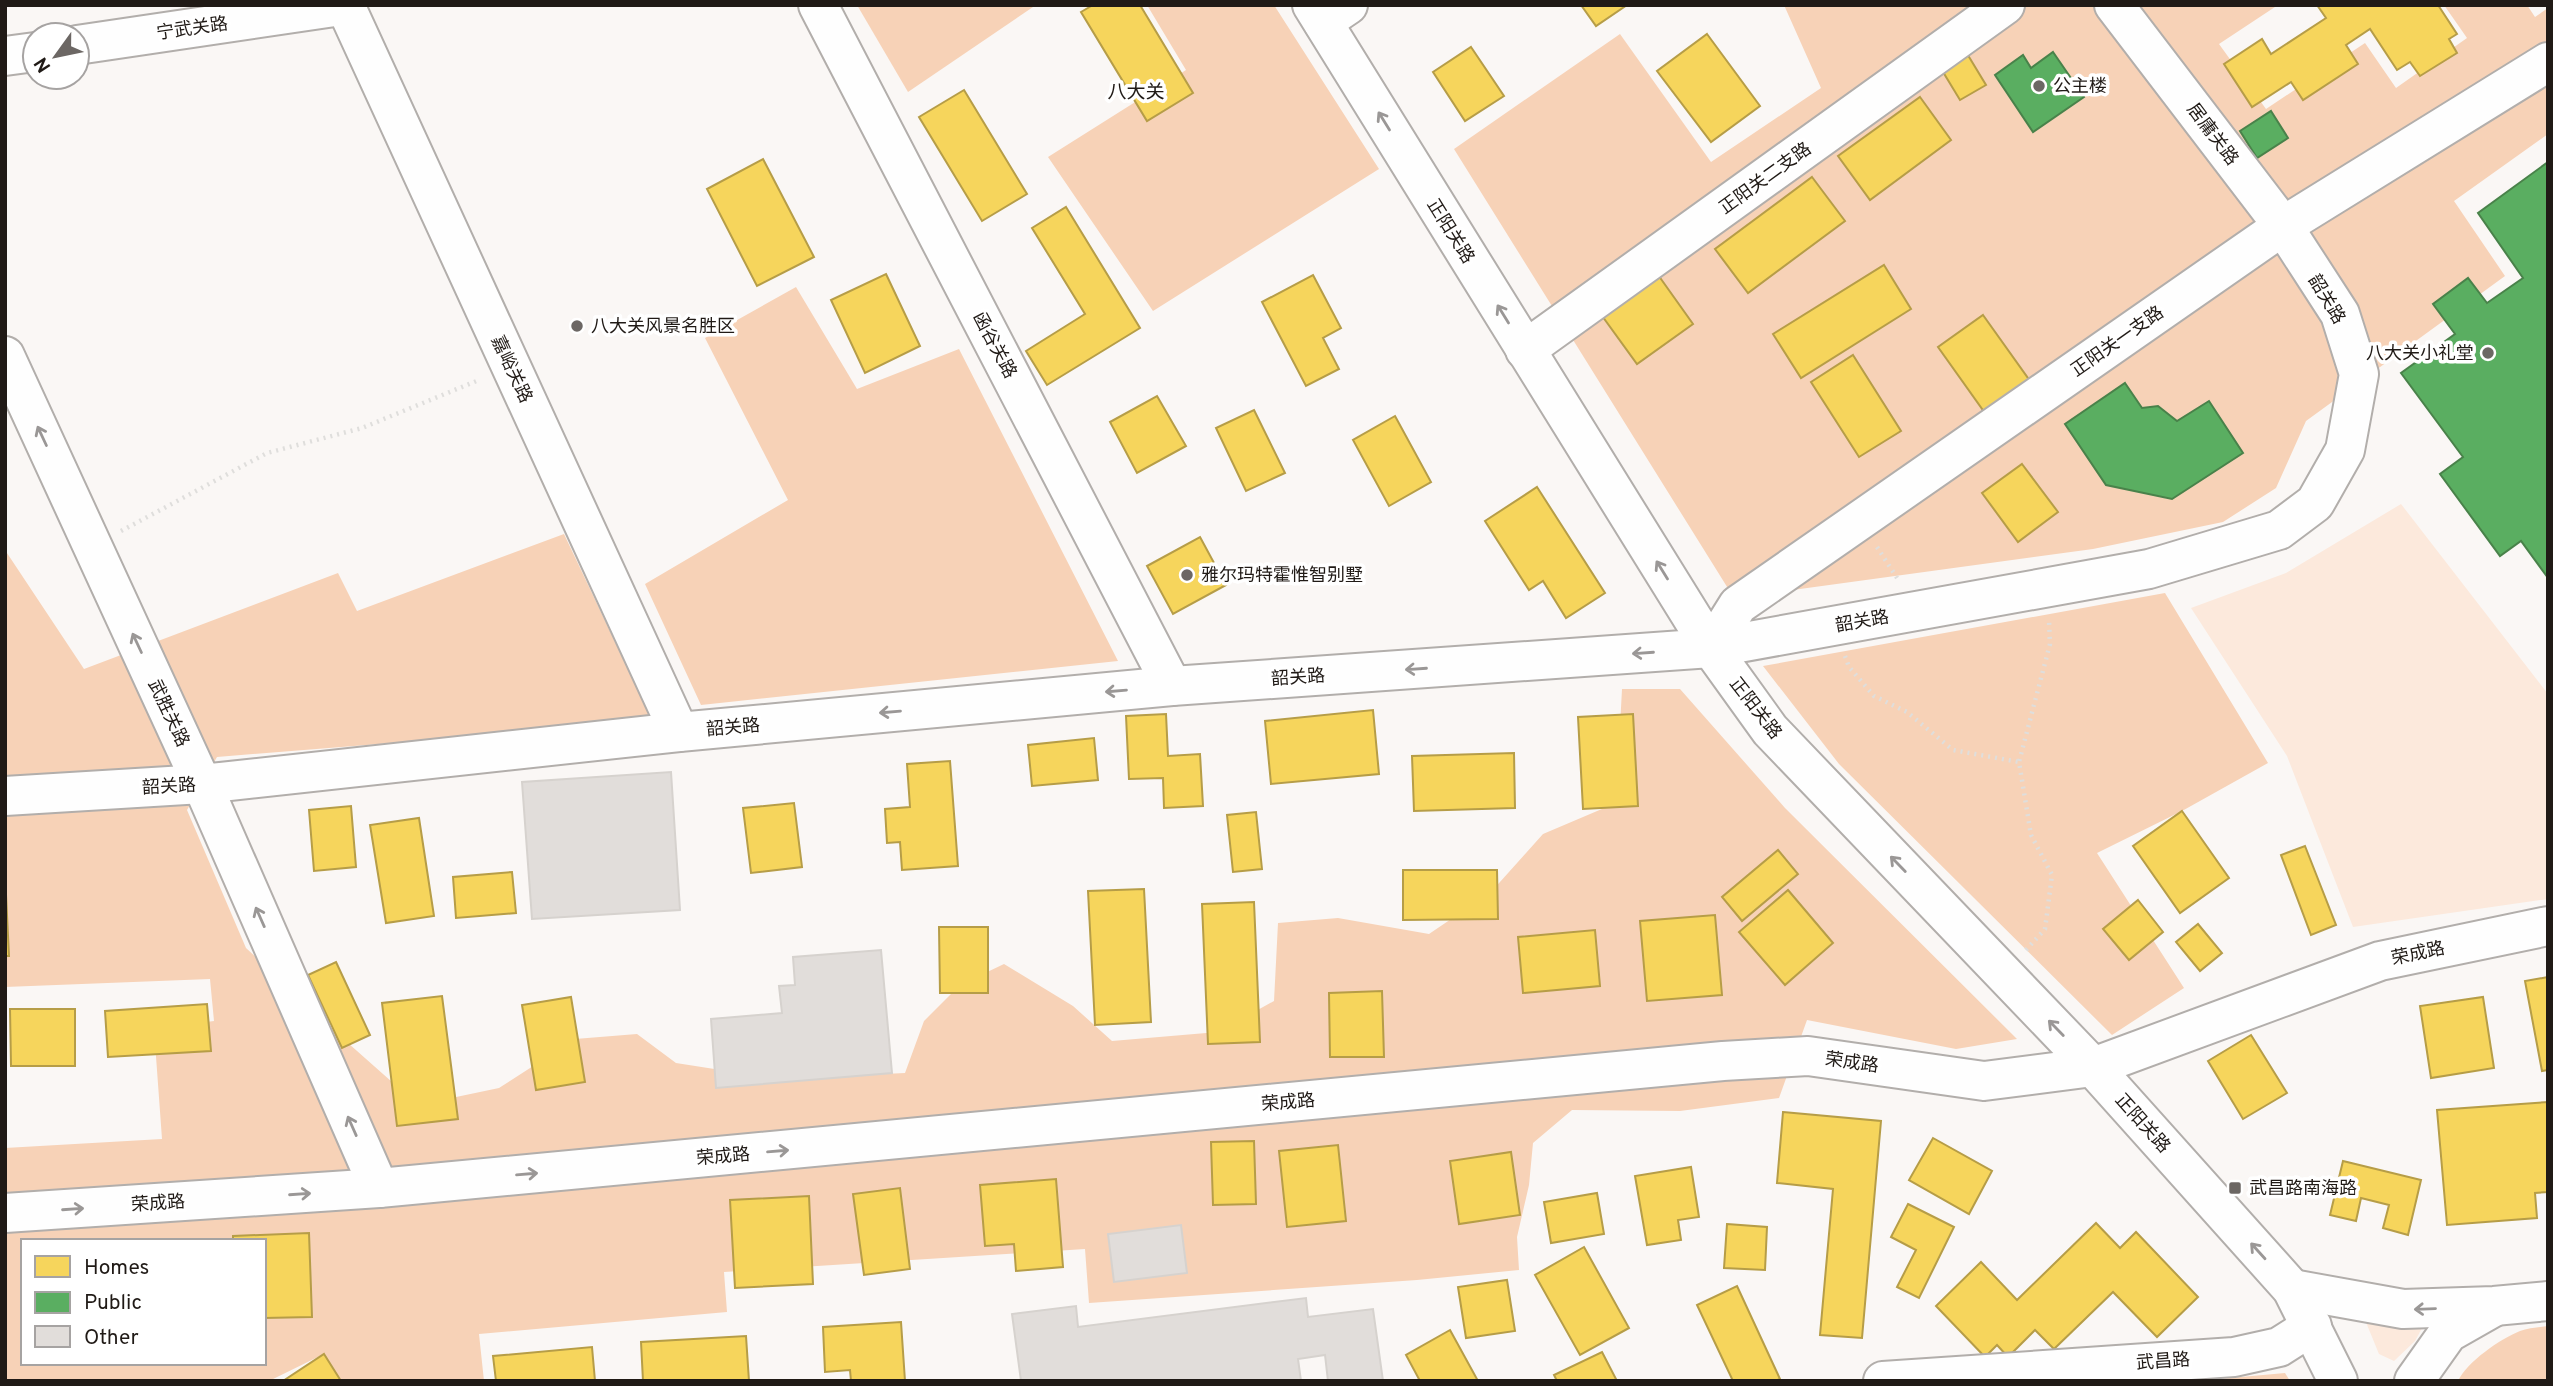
<svg xmlns="http://www.w3.org/2000/svg" width="2553" height="1386" viewBox="0 0 2553 1386" font-family="Overpass,'Noto Sans SC',sans-serif">
  <rect width="100%" height="100%" fill="#faf7f5"/>
  <g fill="#fce9dc">
    <polygon points="2401,504 2548,694 2548,899 2353,927 2287,756 2191,608 2286,573"/>
    <polygon points="2363,1315 2428,1317 2415,1341 2394,1361 2379,1354"/>
  </g>
  <g fill="#f7d2b7" fill-rule="evenodd">
    <polygon points="857,5 1036,5 908,92"/>
    <polygon points="1147,5 1274,5 1379,169 1153,311 1048,157 1186,70"/>
    <polygon points="1784,5 2278,5 2219,44 2266,109 2365,43 2396,88 2467,38 2444,5 2527,5 2535,17 2548,8 2548,134 2454,201 2505,276 2306,421 2276,488 2223,522 2093,549 1734,598 1454,149 1620,34 1711,162 1821,88"/>
    <polygon points="796,287 857,389 959,349 1118,661 701,705 645,584 788,500 705,338"/>
    <path d="M564,534l89,188 -436,35 -30,53 59,138 102,95 70,62 81,-17 76,-49 62,-5 39,29 102,16 127,-6 19,-52 36,-36 44,-21 69,42 39,35 106,-9 56,-31 4,-78 60,-5 91,16 62,-42 52,-58 73,-31 6,-114h58l105,119 232,231 -61,10 -149,-29 -28,78 -99,13 -108,-1 -39,33 -4,42 -12,52 2,33 -102,10 -328,23 -4,-54 -361,23 3,40 -248,22 5,47h-143l-17,-27 -55,27h-264v-233l157,-9 -8,-110 60,-8 -4,-42 -205,8v-437l79,119 254,-96 19,38zM23,1241h241v122h-241z"/>
    <polygon points="2165,593 2268,763 2182,811 2097,853 2184,988 2112,1035 1839,764 1763,666"/>
    <path d="M2548,1326v55h-90c9,-19 42,-42 62,-50 8,-3 19,-4 28,-5z"/>
    <polygon points="2285,1373 2290,1381 2220,1381 2219,1379"/>
  </g>
  <g fill="#f6d55c" stroke="#b69d47" stroke-width="2">
    <polygon points="1093,5 1140,5 1193,93 1147,121 1081,12"/>
    <polygon points="1581,5 1627,5 1596,26"/>
    <polygon points="2317,5 2438,5 2457,34 2449,39 2457,53 2420,76 2410,62 2397,70 2370,29 2346,45 2358,64 2303,100 2291,82 2252,107 2224,64 2262,39 2271,54 2326,18"/>
    <polygon points="1707,34 1760,106 1711,142 1657,71"/>
    <polygon points="1471,47 1504,96 1465,121 1433,72"/>
    <polygon points="1963,47 1986,85 1960,100 1937,62"/>
    <polygon points="964,90 1027,194 982,221 919,117"/>
    <polygon points="1920,97 1951,140 1870,200 1838,156"/>
    <polygon points="763,159 814,257 757,286 707,189"/>
    <polygon points="1812,177 1845,221 1748,293 1715,249"/>
    <polygon points="1066,207 1140,328 1047,385 1026,351 1085,314 1032,228"/>
    <polygon points="1884,265 1911,309 1801,378 1773,334"/>
    <polygon points="1656,272 1693,324 1637,364 1600,313"/>
    <polygon points="886,274 920,346 865,373 831,300"/>
    <polygon points="1313,275 1341,328 1323,338 1339,369 1306,386 1262,302"/>
    <polygon points="1983,315 2035,388 1990,420 1938,347"/>
    <polygon points="1853,355 1901,431 1859,457 1811,382"/>
    <polygon points="1157,396 1186,446 1137,473 1110,422"/>
    <polygon points="1254,410 1285,473 1246,491 1216,428"/>
    <polygon points="1395,416 1431,482 1389,506 1353,440"/>
    <polygon points="2022,464 2058,512 2018,542 1982,493"/>
    <polygon points="1537,487 1605,593 1566,618 1543,581 1529,590 1485,521"/>
    <polygon points="1200,537 1226,585 1173,614 1147,566"/>
    <polygon points="1373,710 1379,774 1271,784 1265,721"/>
    <polygon points="1166,714 1168,756 1200,754 1203,806 1164,808 1163,778 1129,779 1126,716"/>
    <polygon points="1633,714 1638,806 1583,809 1578,717"/>
    <polygon points="1094,738 1098,780 1032,786 1028,745"/>
    <polygon points="1514,753 1515,808 1414,811 1412,756"/>
    <polygon points="950,761 958,866 902,870 900,842 887,843 885,809 910,807 907,764"/>
    <polygon points="794,803 802,867 751,873 743,808"/>
    <polygon points="351,806 356,867 314,871 309,810"/>
    <polygon points="2182,811 2229,878 2180,913 2133,846"/>
    <polygon points="1256,812 1262,869 1233,872 1227,815"/>
    <polygon points="419,818 434,916 386,923 370,825"/>
    <polygon points="2305,846 2336,925 2311,935 2281,855"/>
    <polygon points="1778,850 1798,874 1742,921 1722,897"/>
    <polygon points="1403,870 1497,870 1498,919 1403,920"/>
    <polygon points="512,872 516,913 456,918 453,877"/>
    <polygon points="5,874 9,956 5,956"/>
    <polygon points="1144,889 1151,1022 1095,1025 1088,891"/>
    <polygon points="1788,890 1833,943 1785,985 1739,932"/>
    <polygon points="2138,900 2163,932 2129,960 2103,929"/>
    <polygon points="1254,902 1260,1042 1208,1044 1202,904"/>
    <polygon points="1715,915 1722,995 1647,1001 1640,921"/>
    <polygon points="2198,924 2222,953 2200,971 2176,942"/>
    <polygon points="939,927 988,927 988,993 940,993"/>
    <polygon points="1595,930 1600,986 1523,993 1518,937"/>
    <polygon points="336,962 370,1035 342,1048 308,975"/>
    <polygon points="2548,977 2548,1070 2542,1071 2525,981"/>
    <polygon points="1382,991 1384,1057 1330,1057 1329,993"/>
    <polygon points="442,996 458,1119 397,1126 382,1003"/>
    <polygon points="571,997 585,1082 536,1090 522,1005"/>
    <polygon points="2483,997 2494,1068 2431,1078 2420,1006"/>
    <polygon points="207,1004 211,1051 108,1057 105,1011"/>
    <polygon points="10,1009 75,1009 75,1066 11,1066"/>
    <polygon points="2251,1035 2287,1093 2243,1119 2208,1061"/>
    <polygon points="2548,1102 2548,1192 2535,1193 2537,1218 2447,1225 2437,1110"/>
    <polygon points="1783,1112 1881,1121 1862,1338 1820,1335 1833,1189 1777,1183"/>
    <polygon points="1933,1138 1992,1171 1969,1214 1909,1180"/>
    <polygon points="1254,1141 1256,1204 1213,1205 1211,1142"/>
    <polygon points="1338,1145 1346,1221 1287,1227 1279,1151"/>
    <polygon points="1511,1152 1520,1215 1459,1224 1450,1161"/>
    <polygon points="2343,1161 2421,1180 2408,1235 2383,1228 2389,1205 2361,1198 2356,1221 2330,1215"/>
    <polygon points="1691,1167 1699,1217 1678,1220 1681,1240 1647,1245 1635,1176"/>
    <polygon points="1056,1179 1063,1267 1016,1271 1014,1244 985,1246 980,1185"/>
    <polygon points="900,1188 910,1269 864,1275 853,1194"/>
    <polygon points="1597,1193 1604,1234 1551,1243 1544,1202"/>
    <polygon points="809,1196 813,1284 735,1288 730,1200"/>
    <polygon points="1908,1204 1954,1227 1919,1298 1897,1287 1916,1250 1891,1237"/>
    <polygon points="2096,1223 2120,1248 2136,1232 2198,1297 2157,1337 2113,1292 2054,1349 2035,1330 2008,1357 1997,1345 1985,1357 1936,1306 1981,1262 2017,1300"/>
    <polygon points="1727,1224 1767,1227 1765,1270 1724,1268"/>
    <polygon points="309,1233 312,1317 264,1318 264,1241 233,1241 233,1236"/>
    <polygon points="1584,1247 1629,1328 1580,1355 1535,1275"/>
    <polygon points="1507,1280 1515,1331 1466,1338 1458,1287"/>
    <polygon points="1737,1286 1780,1379 1775,1381 1733,1381 1697,1305"/>
    <polygon points="901,1322 905,1381 851,1381 850,1370 825,1372 823,1327"/>
    <polygon points="1450,1330 1478,1381 1420,1381 1406,1355"/>
    <polygon points="746,1336 749,1381 643,1381 641,1342"/>
    <polygon points="592,1347 595,1381 496,1381 493,1356"/>
    <polygon points="1602,1352 1617,1381 1557,1381 1554,1375"/>
    <polygon points="324,1354 341,1381 283,1381"/>
  </g>
  <g fill="#5aae61" stroke="#49824a" stroke-width="2">
    <polygon points="2053,52 2084,97 2033,132 1995,75 2023,55 2031,68"/>
    <polygon points="2271,111 2288,138 2257,158 2240,131"/>
    <polygon points="2548,162 2548,578 2521,541 2500,556 2440,474 2463,457 2401,373 2455,334 2433,304 2468,278 2487,303 2523,278 2478,213"/>
    <polygon points="2125,383 2142,408 2158,406 2177,421 2209,401 2243,453 2172,499 2106,485 2065,424"/>
  </g>
  <g fill="#e1ddda" stroke="#d6d2ce" stroke-width="2">
    <polygon points="671,772 680,910 532,919 522,782"/>
    <polygon points="881,950 892,1073 716,1088 711,1019 782,1013 779,986 795,985 793,957"/>
    <polygon points="1181,1225 1187,1273 1114,1282 1108,1234"/>
    <polygon points="1306,1298 1308,1317 1373,1309 1383,1381 1328,1381 1325,1355 1298,1359 1301,1381 1021,1381 1012,1314 1076,1306 1078,1327"/>
  </g>
  <g fill="none" stroke-linecap="round" stroke-linejoin="round">
    <g stroke="#b2aeab" stroke-width="42">
      <g id="minor">
        <polyline points="345,5 679,732"/>
        <polyline points="818,5 1172,686"/>
        <polyline points="1323,22 1348,5"/>
        <polyline points="77,45 348,5"/>
        <polyline points="5,56 35,52"/>
        <polyline points="1525,350 2005,5"/>
        <polyline points="5,356 202,784 379,1188"/>
        <polyline points="1711,648 1738,605 2283,226 2548,62"/>
        <polyline points="5,796 202,784 679,732 1172,686 1711,648 2149,569 2279,530 2315,503 2345,450 2359,374 2340,314 2283,226 2114,5"/>
        <polyline points="5,1213 379,1188 1723,1061 1808,1056 1984,1081 2093,1067 2380,961 2548,926"/>
        <polyline points="2292,1289 2403,1309 2494,1306 2548,1301"/>
        <polyline points="1883,1381 2234,1357 2279,1347 2312,1326"/>
        <polyline points="2414,1381 2448,1333 2492,1308"/>
      </g>
    </g>
    <g stroke="#b2aeab" stroke-width="42">
      <polyline id="major" points="1312,5 1711,648 1770,730 2093,1067 2292,1289 2338,1381"/>
    </g>
    <g stroke="#dfdedc" stroke-width="4.5" stroke-dasharray="2 5" stroke-linecap="butt">
      <polyline points="121,531 267,453 362,428 479,380"/>
      <polyline points="1877,547 1899,581"/>
      <polyline points="1845,656 1849,667 1874,696 1907,712 1953,750 2019,762"/>
      <polyline points="2026,950 2045,929 2052,875 2031,835 2019,762 2050,644 2049,620"/>
    </g>
    <use href="#minor" stroke="#fefefe" stroke-width="38"/>
    <use href="#major" stroke="#fefefe" stroke-width="38"/>
  </g>
  <defs><path id="oneway-shaft" d="M-6 0H5M1.5-3L5.5 0L1.5 3" fill="none" stroke-width="1.6" stroke-linecap="round" stroke-linejoin="round" transform="scale(1.75)"/></defs>
  <g stroke="#9a9796">
    <use href="#oneway-shaft" transform="translate(1384 121) rotate(-122)"/>
    <use href="#oneway-shaft" transform="translate(1503 314) rotate(-122)"/>
    <use href="#oneway-shaft" transform="translate(42 436) rotate(-115)"/>
    <use href="#oneway-shaft" transform="translate(1662 570) rotate(-122)"/>
    <use href="#oneway-shaft" transform="translate(137 643) rotate(-115)"/>
    <use href="#oneway-shaft" transform="translate(1643 653) rotate(176)"/>
    <use href="#oneway-shaft" transform="translate(1416 669) rotate(176)"/>
    <use href="#oneway-shaft" transform="translate(1116 691) rotate(175)"/>
    <use href="#oneway-shaft" transform="translate(890 712) rotate(175)"/>
    <use href="#oneway-shaft" transform="translate(1898 864) rotate(-134)"/>
    <use href="#oneway-shaft" transform="translate(260 917) rotate(-114)"/>
    <use href="#oneway-shaft" transform="translate(2056 1028) rotate(-134)"/>
    <use href="#oneway-shaft" transform="translate(352 1126) rotate(-114)"/>
    <use href="#oneway-shaft" transform="translate(778 1151) rotate(-5)"/>
    <use href="#oneway-shaft" transform="translate(527 1174) rotate(-5)"/>
    <use href="#oneway-shaft" transform="translate(300 1194) rotate(-4)"/>
    <use href="#oneway-shaft" transform="translate(73 1209) rotate(-4)"/>
    <use href="#oneway-shaft" transform="translate(2258 1251) rotate(-132)"/>
    <use href="#oneway-shaft" transform="translate(2425 1309) rotate(178)"/>
  </g>
  <g fill="#6c6764" stroke="#fff" stroke-width="2.5">
    <circle cx="2039" cy="86" r="7"/>
    <circle cx="577" cy="326" r="7"/>
    <circle cx="2488" cy="353" r="7"/>
    <circle cx="1187" cy="575" r="7"/>
    <rect x="2228" y="1181" width="14" height="14" rx="3.5"/>
  </g>
  <g text-anchor="middle" stroke-width="7" stroke-linejoin="round" paint-order="stroke">
    <g font-size="18" fill="#201a16" stroke="#fff">
      <text transform="translate(192 28) rotate(-8)" y="6">宁武关路</text>
      <text transform="translate(2213 134) rotate(53)" y="6">居庸关路</text>
      <text transform="translate(1765 178) rotate(-36)" y="6">正阳关二支路</text>
      <text transform="translate(1451 231) rotate(58)" y="6">正阳关路</text>
      <text transform="translate(2327 299) rotate(59)" y="6">韶关路</text>
      <text transform="translate(2117 341) rotate(-35)" y="6">正阳关一支路</text>
      <text transform="translate(995 345) rotate(62)" y="6">函谷关路</text>
      <text transform="translate(512 369) rotate(65)" y="6">嘉峪关路</text>
      <text transform="translate(1862 621) rotate(-10)" y="6">韶关路</text>
      <text transform="translate(1298 677) rotate(-4)" y="6">韶关路</text>
      <text transform="translate(1756 708) rotate(52)" y="6">正阳关路</text>
      <text transform="translate(169 713) rotate(65)" y="6">武胜关路</text>
      <text transform="translate(733 727) rotate(-5)" y="6">韶关路</text>
      <text transform="translate(169 786) rotate(-3)" y="6">韶关路</text>
      <text transform="translate(2418 953) rotate(-12)" y="6">荣成路</text>
      <text transform="translate(1852 1062) rotate(8)" y="6">荣成路</text>
      <text transform="translate(1288 1102) rotate(-5)" y="6">荣成路</text>
      <text transform="translate(2143 1123) rotate(48)" y="6">正阳关路</text>
      <text transform="translate(723 1156) rotate(-5)" y="6">荣成路</text>
      <text transform="translate(158 1203) rotate(-4)" y="6">荣成路</text>
      <text transform="translate(2163 1361) rotate(-4)" y="6">武昌路</text>
    </g>
    <g font-size="18" fill="#201a16" stroke="#fff" text-anchor="start">
      <text x="2053" y="92">公主楼</text>
      <text x="591" y="332">八大关风景名胜区</text>
      <text x="2474" y="359" text-anchor="end">八大关小礼堂</text>
      <text x="1201" y="581">雅尔玛特霍惟智别墅</text>
      <text x="2249" y="1194">武昌路南海路</text>
    </g>
    <g font-size="19" fill="#201a16" stroke="#fff">
      <text x="1136" y="98">八大关</text>
    </g>
  </g>
  <rect width="2553" height="1386" fill="none" stroke="#201a16" stroke-width="14"/>
  <rect x="21" y="1239" width="245" height="126" fill="#ffffff" stroke="#a6a3a2" stroke-width="2"/>
  <rect x="35" y="1256" width="35" height="21" fill="#f6d55c" stroke="#a6a3a2" stroke-width="2"/>
  <text x="84" y="1274" font-size="21" fill="#201a16">Homes</text>
  <rect x="35" y="1292" width="35" height="21" fill="#5aae61" stroke="#a6a3a2" stroke-width="2"/>
  <text x="84" y="1309" font-size="21" fill="#201a16">Public</text>
  <rect x="35" y="1326" width="35" height="21" fill="#e1ddda" stroke="#a6a3a2" stroke-width="2"/>
  <text x="84" y="1344" font-size="21" fill="#201a16">Other</text>
  <g transform="translate(56 56) rotate(237)"><circle r="33" fill="#ffffff" stroke="#a6a3a2" stroke-width="2"/>
  <path d="M0-5L12 26L0 18L-12 26Z" fill="#6c6764"/>
  <text y="-10" font-size="19" font-weight="bold" text-anchor="middle" fill="#201a16">N</text>
  </g>
</svg>
